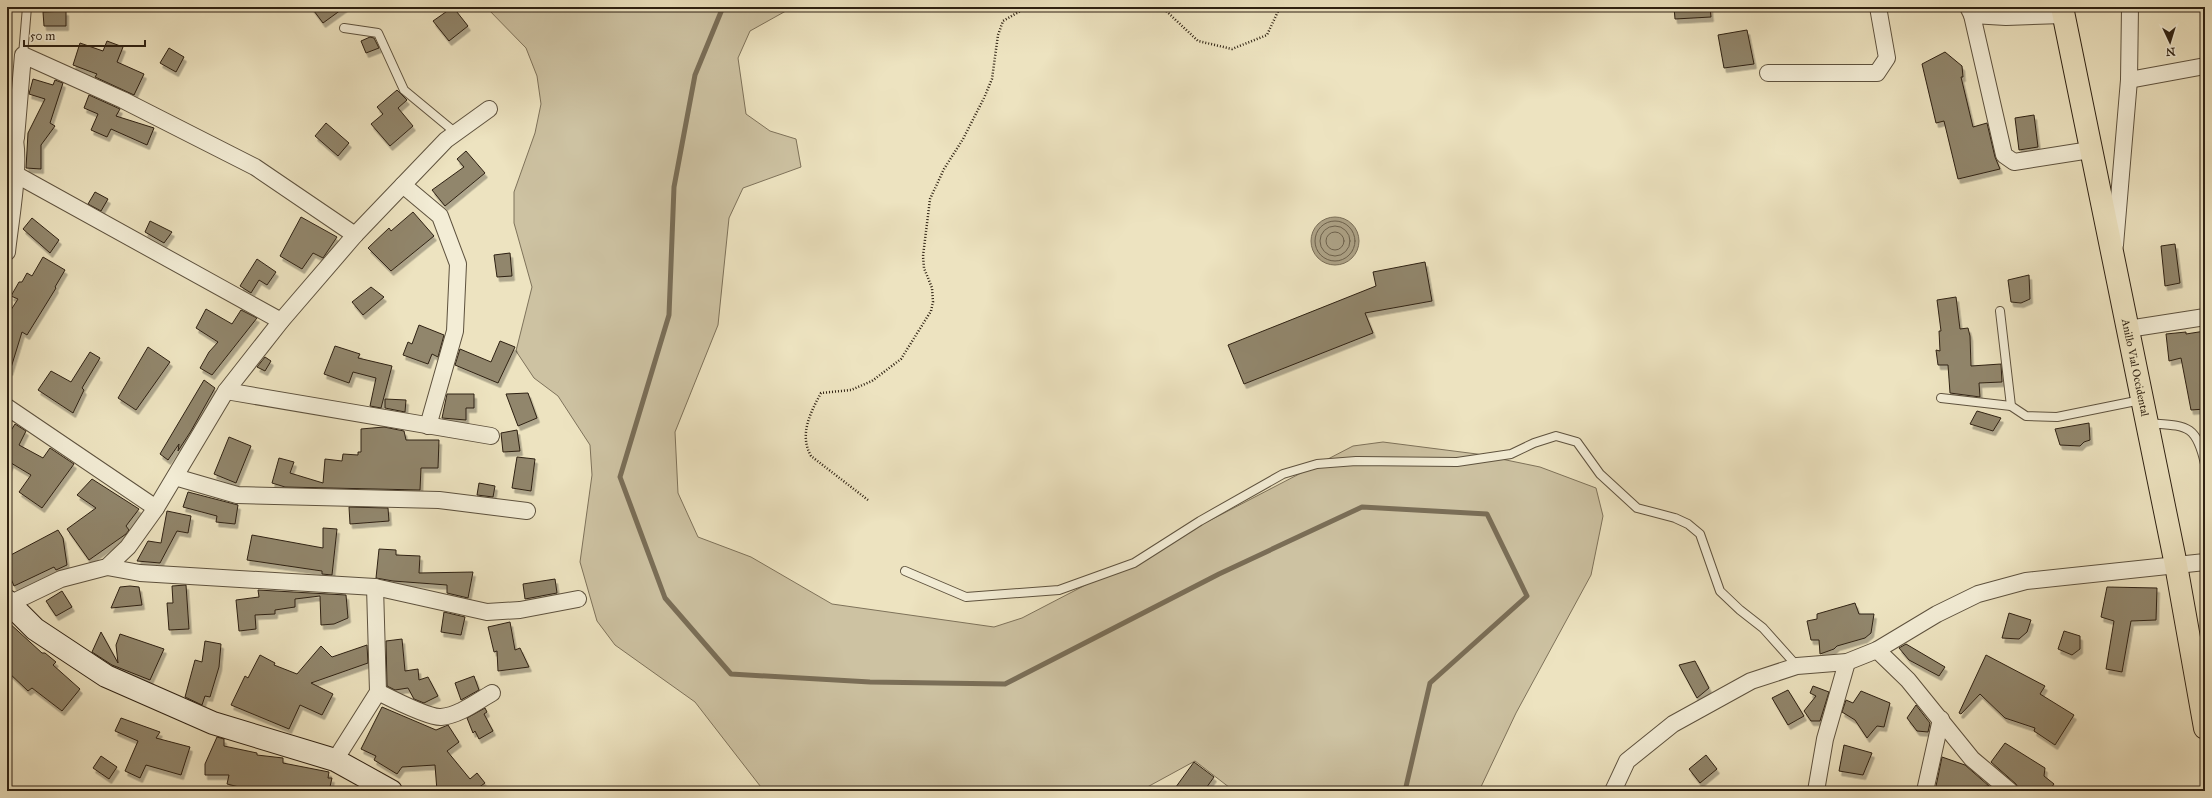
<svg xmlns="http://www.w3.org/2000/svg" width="2212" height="798" viewBox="0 0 2212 798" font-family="'IM FELL Great Primer',serif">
  <defs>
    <filter id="shadow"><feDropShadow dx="2.5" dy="4.5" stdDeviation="0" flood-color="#0004"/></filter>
  </defs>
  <rect width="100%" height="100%" fill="#ede3c0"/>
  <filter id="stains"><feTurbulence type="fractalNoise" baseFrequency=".005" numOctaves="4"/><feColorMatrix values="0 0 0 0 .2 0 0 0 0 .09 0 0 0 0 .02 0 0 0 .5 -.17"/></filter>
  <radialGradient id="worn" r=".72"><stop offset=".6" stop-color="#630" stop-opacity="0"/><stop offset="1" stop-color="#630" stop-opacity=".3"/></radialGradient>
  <polygon fill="#cdc2a2" stroke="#7e725a" points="486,7 793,7 750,31 738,58 746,114 770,131 796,139 801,167 743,188 729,218 718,325 675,432 678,493 698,537 751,557 832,604 994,627 1022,618 1353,446 1383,442 1477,454 1540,467 1596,488 1603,516 1591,575 1516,713 1479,791 1234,791 1195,761 1140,791 764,791 695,702 615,645 597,621 580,562 592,475 590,445 558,396 534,378 516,351 532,287 514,223 514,192 535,133 541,104 537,76 526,48"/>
  <circle fill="#aca185" stroke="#7a6e57" cx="1335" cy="241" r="24"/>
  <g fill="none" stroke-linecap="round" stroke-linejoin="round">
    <g stroke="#6d614c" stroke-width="1">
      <circle cx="1335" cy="241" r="20"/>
      <circle cx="1335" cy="241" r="15"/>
      <circle cx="1335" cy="241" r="9"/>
    </g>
    <polyline stroke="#7a6e57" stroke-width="5" points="723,7 695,75 674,187 669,315 620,477 665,598 731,674 870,682 1005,684 1219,574 1362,507 1487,514 1527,596 1430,683 1405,791"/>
  </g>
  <g fill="#91866c" stroke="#2e2112" filter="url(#shadow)">
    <polygon points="311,7 345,7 323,23"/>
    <polygon points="453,7 468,26 449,41 433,21"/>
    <polygon points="1674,7 1710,7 1711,17 1675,19"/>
    <polygon points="66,11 66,26 44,26 43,12"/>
    <polygon points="1747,30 1754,64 1724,68 1718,35"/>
    <polygon points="370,37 374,38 379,48 366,53 361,41"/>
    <polygon points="107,41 123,47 117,62 144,74 134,95 95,77 97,74 73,65 80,43 103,51"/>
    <polygon points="169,48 184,57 176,72 160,63"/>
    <polygon points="1945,52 1962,66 1963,77 1961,77 1973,127 1987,123 1995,157 2000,169 1958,179 1944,121 1936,123 1922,64"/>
    <polygon points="33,79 53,85 55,80 63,83 50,123 55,126 41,145 41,169 26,168 28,133 45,99 29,94"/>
    <polygon points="397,90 407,100 398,108 413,126 390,146 371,124 383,114 377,107"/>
    <polygon points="89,95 120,109 116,116 154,128 147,145 111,129 107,137 91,130 98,114 84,108"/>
    <polygon points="2034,115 2038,147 2019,150 2015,118"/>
    <polygon points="326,123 349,143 338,156 315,136"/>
    <polygon points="466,151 485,173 445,206 432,190 464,167 457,159"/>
    <polygon points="95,192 108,199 101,211 88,204"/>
    <polygon points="413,212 434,236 391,271 368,248 389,228 391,231"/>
    <polygon points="301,217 337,237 323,258 313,253 302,269 280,256"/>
    <polygon points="32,218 59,240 50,253 23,229"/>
    <polygon points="150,221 172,232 164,243 145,232"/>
    <polygon points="2175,244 2180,283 2165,286 2161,246"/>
    <polygon points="510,253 512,276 497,277 494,255"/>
    <polygon points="43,257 65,270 55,287 56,288 27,335 22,332 10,371 7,370 7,316 18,299 11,296 19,282 22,282 27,273 32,276"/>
    <polygon points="257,259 276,272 267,285 259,280 251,293 240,286"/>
    <polygon points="1425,262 1432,301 1365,313 1373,333 1244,384 1228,345 1376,286 1373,272"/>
    <polygon points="2029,275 2030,299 2021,303 2011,302 2008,280"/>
    <polygon points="371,287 384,297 363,315 352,302"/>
    <polygon points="1956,297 1960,329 1968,328 1970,336 1971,366 2001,364 2002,382 1979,383 1980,397 1950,393 1948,365 1938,365 1936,350 1940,351 1939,331 1941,331 1937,300"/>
    <polygon points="206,309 232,324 241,310 257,318 212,375 200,368 209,352 218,342 196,328"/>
    <polygon points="419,325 444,335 438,357 432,354 428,364 403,355 408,342 412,344"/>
    <polygon points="2205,331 2205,409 2191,410 2181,358 2169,361 2166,334 2186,332 2186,334"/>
    <polygon points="500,341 515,347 498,383 455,365 460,349 491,362"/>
    <polygon points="335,346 360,354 358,358 392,366 381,408 370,406 376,378 353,372 349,383 324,374"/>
    <polygon points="148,347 170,362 136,410 118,398"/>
    <polygon points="90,352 100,358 82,388 84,390 73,413 38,390 51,371 71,382"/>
    <polygon points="265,357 271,361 265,371 257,367"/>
    <polygon points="204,380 215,388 191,431 178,451 179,444 168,460 160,454"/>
    <polygon points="528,393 537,418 518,426 506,394"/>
    <polygon points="447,394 474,394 474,408 466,408 466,420 442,418"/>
    <polygon points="385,399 406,400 405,412 385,408"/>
    <polygon points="1977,411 2001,418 1993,431 1970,424"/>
    <polygon points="2089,423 2090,440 2084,442 2080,446 2060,445 2055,429"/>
    <polygon points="15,424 26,431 19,445 43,458 50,448 74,464 42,508 19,492 31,475 11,463 7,471 7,437"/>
    <polygon points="384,427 404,431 406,440 439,440 438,468 421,468 420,490 285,487 272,483 279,458 294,462 290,473 323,483 325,459 342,461 343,454 358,455 358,452 361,452 361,429"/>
    <polygon points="517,430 520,451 503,452 501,433"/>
    <polygon points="229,437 251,446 236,483 214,474"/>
    <polygon points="517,457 535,459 531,491 512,488"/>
    <polygon points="92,479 139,509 126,526 129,530 126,534 89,560 67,529 96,508 77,495"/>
    <polygon points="479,483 495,486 493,497 477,495"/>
    <polygon points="188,492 238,505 235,524 216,522 217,516 183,507"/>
    <polygon points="349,507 388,508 389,521 350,524"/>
    <polygon points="167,511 191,516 188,533 177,531 160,563 137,561 148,541 161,543"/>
    <polygon points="323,528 337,529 332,575 322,574 322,571 247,560 252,535 323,548"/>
    <polygon points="58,530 63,538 67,565 56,570 54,567 14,586 7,569 7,557"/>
    <polygon points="379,549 396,550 396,555 420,556 419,573 473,572 468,598 447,593 447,585 393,581 376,578"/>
    <polygon points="555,579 557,593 525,599 523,584"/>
    <polygon points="186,585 189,629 169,630 167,603 173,603 172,586"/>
    <polygon points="130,586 139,587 142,605 111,608 120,587"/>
    <polygon points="2107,587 2157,588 2156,620 2131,621 2122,672 2106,669 2114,621 2101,617"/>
    <polygon points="258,590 346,595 348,618 334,624 321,625 320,596 295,599 295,607 275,610 275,614 255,615 256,629 239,631 236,600 259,597"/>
    <polygon points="62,591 72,607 56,616 46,601"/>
    <polygon points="1855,603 1859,614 1874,614 1871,633 1865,638 1837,646 1834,649 1820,654 1819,640 1811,640 1807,621 1817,619 1817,614"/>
    <polygon points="444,612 465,617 461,635 441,632"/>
    <polygon points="2009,613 2031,620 2027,632 2019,639 2002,638"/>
    <polygon points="7,621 42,653 45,653 56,662 53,665 80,689 62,711 32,688 28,691 7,671"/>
    <polygon points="510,622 515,650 520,648 529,667 498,671 497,651 494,652 488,627"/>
    <polygon points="2064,631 2080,636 2080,649 2072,655 2058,649"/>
    <polygon points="101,632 118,663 116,645 120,634 164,649 150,680 112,665 92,652"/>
    <polygon points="402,639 405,671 418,669 419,680 428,677 438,696 424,703 414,699 408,688 395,690 387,686 386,641"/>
    <polygon points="205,641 221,644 219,667 210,697 205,696 202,705 185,697 195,660 202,662"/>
    <polygon points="1906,644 1945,667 1939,676 1909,660 1899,648"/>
    <polygon points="367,645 368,663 311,683 333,694 322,715 300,705 289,729 231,705 245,676 248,678 260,655 275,663 274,665 297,674 321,646 332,657"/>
    <polygon points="1986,655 2045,686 2040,694 2074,715 2055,745 2034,731 2035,728 2005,718 1980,694 1961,714 1959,713"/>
    <polygon points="1695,661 1709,688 1697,698 1679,665"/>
    <polygon points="474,676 479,690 461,700 455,683"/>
    <polygon points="1813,686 1829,692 1820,721 1811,721 1804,711 1816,696 1810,693"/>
    <polygon points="1788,690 1804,716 1788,725 1772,698"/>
    <polygon points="1861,691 1890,703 1884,727 1877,726 1867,738 1855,720 1842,712 1846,700 1853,703"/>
    <polygon points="1916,705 1930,723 1928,732 1917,731 1907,718"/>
    <polygon points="382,707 436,730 448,725 459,742 447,751 470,779 477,773 485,783 478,788 480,791 437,791 435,765 402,767 397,774 374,760 376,756 361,749"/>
    <polygon points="485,708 487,712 484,714 493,731 479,739 475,731 473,733 467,718"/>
    <polygon points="121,718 160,732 156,738 190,747 181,775 146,765 140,778 125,771 138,741 115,731"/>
    <polygon points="217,737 224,739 224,746 257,753 257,755 283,758 283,763 329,772 328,778 332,778 329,791 246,791 247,789 227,784 229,775 205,775 205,764"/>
    <polygon points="2005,743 2045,768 2044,776 2054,784 2049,791 2037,791 2031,788 2026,791 2019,790 2016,784 1991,762"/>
    <polygon points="1844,745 1872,753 1863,775 1839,771"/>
    <polygon points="1706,755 1717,769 1700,783 1689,769"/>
    <polygon points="101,756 117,767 109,779 93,768"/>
    <polygon points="1942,757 1965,765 1989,786 1935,791"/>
    <polygon points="1194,762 1214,777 1204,791 1173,791"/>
  </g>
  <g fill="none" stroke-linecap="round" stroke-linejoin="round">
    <g stroke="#5e523e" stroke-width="10">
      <g id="service">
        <polyline points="344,28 378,33 404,90 456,133"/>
        <polyline points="23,55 27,7"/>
        <polyline points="2000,311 2011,406 2026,416 2057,417 2141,400"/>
        <polyline points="1941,398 2011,406"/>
        <path d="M2148,423c38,3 48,0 57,41"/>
        <polyline points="905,571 966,597 1059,590 1134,563 1200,521 1283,474 1317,464 1356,461 1457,462 1511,454 1534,443 1556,436 1577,442 1600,474 1637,508 1675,518 1688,524 1700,534 1720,591 1740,610 1763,628 1797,666"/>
      </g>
    </g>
    <g stroke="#5e523e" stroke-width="18">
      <g id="minor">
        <polyline points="1968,7 1972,15 2006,17 2063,15"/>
        <polyline points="1972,15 2004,155 2014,162 2090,150"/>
        <polyline points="1768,73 1877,73 1887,58 1878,7"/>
        <polyline points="2129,80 2205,66"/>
        <polyline points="16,138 23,55 123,100 255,167 355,235"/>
        <polyline points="7,176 15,174 281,321"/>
        <polyline points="403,185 440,216 458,264 455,331 428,426"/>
        <polyline points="2115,245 2129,80 2130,7"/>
        <path d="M7,252c3,-30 16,-98 5,-124"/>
        <polyline points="2128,329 2205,317"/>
        <polyline points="226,391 491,436"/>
        <polyline points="7,407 156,508"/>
        <polyline points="175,477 237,495 439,500 527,511"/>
        <polyline points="107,567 140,573 375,587 487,612 520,610 578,599"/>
        <polyline points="7,605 61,579 107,567 128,547 156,508 226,391 281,321 355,235 446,140 489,109"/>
        <polyline points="1877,650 1908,680 1972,759 2010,791"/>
        <path d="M378,692c12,6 51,26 63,25 19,-2 35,-15 51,-24"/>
        <polyline points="335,760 378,692 375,587"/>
        <polyline points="1613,791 1627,761 1673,724 1751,681 1797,666 1847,662 1877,650 1937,614 1978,594 2026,581 2205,562"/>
        <polyline points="1816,791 1825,739 1847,662"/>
        <polyline points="1925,791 1941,719"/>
      </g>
    </g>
    <g stroke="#2e2112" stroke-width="24">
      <polyline id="secondary" points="7,601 35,629 106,676 213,723 335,760 391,791"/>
    </g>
    <g stroke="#2e2112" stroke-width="24">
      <g id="trunk">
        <path id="s1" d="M2062,7l114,558 29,163"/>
      </g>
    </g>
    <g stroke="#2e2112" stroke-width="2.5" stroke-dasharray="1 2" stroke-linecap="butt">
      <polyline points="1162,7 1198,41 1232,49 1267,35 1280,7"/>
      <path d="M868,500l-57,-44c-12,-21 -1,-43 10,-63l30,-3 21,-9 29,-22 30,-48 2,-9 -1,-14 -8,-20 -1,-12 7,-57 14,-30 19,-30 21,-41 8,-19 6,-44 5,-14 24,-14"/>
    </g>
    <use href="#service" stroke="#f3edd6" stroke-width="8"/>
    <use href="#minor" stroke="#f3edd6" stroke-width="16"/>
    <use href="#secondary" stroke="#f3edd6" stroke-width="22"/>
    <use href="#trunk" stroke="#ede3c0" stroke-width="22"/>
  </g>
  <g text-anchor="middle" stroke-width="3.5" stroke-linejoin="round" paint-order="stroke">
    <g font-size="11" fill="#2e2112" stroke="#f3edd6">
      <text dy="4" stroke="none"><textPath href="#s1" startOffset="368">Anillo Vial Occidental</textPath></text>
    </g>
  </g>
  <rect width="2212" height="798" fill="none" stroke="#ede3c0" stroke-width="24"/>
  <rect x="8" y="8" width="2196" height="782" fill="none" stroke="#2e2112" stroke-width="2"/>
  <rect x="12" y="12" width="2188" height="774" fill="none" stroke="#2e2112"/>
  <g transform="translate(2170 42) rotate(176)" stroke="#f3edd6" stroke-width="3" paint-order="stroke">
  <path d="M0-3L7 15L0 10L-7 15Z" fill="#2e2112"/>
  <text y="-6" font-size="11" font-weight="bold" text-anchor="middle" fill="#2e2112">N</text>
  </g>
  <path d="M24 40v6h121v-6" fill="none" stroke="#2e2112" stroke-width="2"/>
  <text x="30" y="40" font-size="12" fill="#2e2112" stroke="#f3edd6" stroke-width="3" paint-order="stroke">50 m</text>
  <rect width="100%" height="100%" filter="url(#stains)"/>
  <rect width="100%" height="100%" fill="url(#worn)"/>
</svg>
